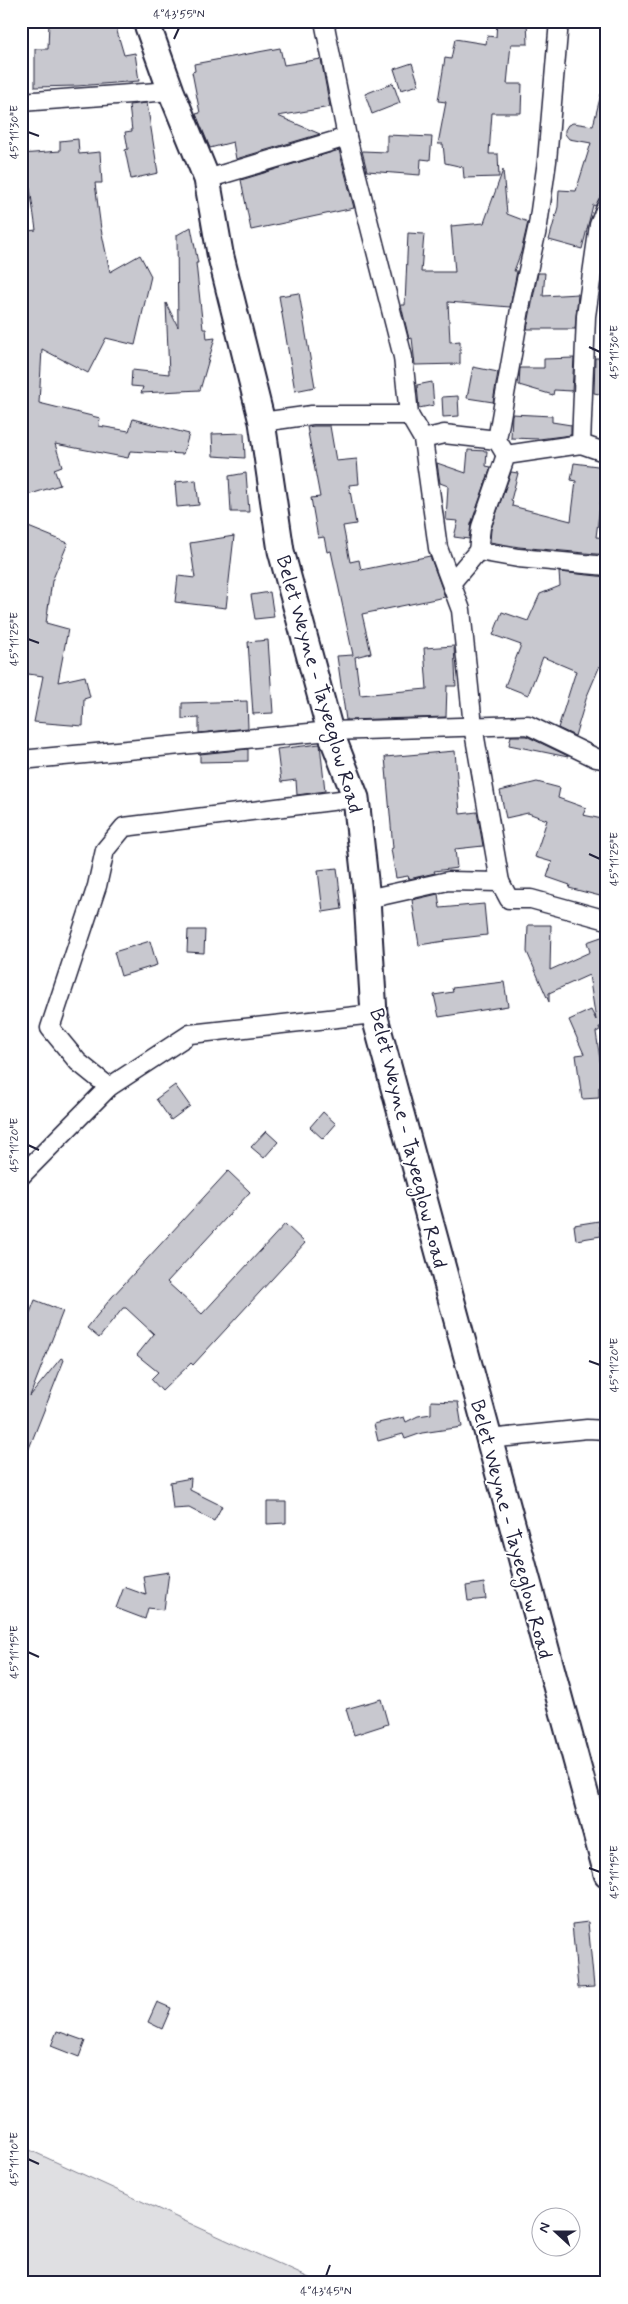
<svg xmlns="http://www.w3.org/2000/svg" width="628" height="2304" viewBox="0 0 628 2304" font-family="Mynerve,sans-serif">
  <rect width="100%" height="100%" fill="#fff"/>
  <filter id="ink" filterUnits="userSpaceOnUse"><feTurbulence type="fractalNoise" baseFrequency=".02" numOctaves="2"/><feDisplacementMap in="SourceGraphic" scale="10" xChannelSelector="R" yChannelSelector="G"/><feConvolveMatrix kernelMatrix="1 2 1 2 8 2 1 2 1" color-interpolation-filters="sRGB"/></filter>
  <g filter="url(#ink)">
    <polygon fill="#dfdfe2" stroke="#80808e" points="21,2146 320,2283 21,2283"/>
    <g fill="#c8c8cf" stroke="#22223b">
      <polygon points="49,21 114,21 124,55 135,53 139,81 77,86 35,87 35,49 48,49"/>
      <polygon points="497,21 527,21 528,44 511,44 507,84 522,84 521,113 492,113 489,154 498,154 499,177 464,178 463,167 445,163 443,144 438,144 446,102 438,101 445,58 451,59 455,39 486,44 487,36 496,37"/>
      <polygon points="280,48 284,65 321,59 330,107 278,116 320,134 236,159 233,142 210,148 196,114 200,113 192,72 195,71 194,64"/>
      <polygon points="412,63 419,85 401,90 394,69"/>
      <polygon points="393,83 400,103 372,114 365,94"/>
      <polygon points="601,94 607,95 607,177 601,197 595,206 593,205 582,249 549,240 558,207 559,190 576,191 591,143 569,139 565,134 565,130 568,125 573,123 593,126"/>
      <polygon points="147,103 158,173 131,179 125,150 128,149 125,132 132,131 129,105"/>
      <polygon points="387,135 432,137 430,160 421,159 420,175 367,171 362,151 387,152"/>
      <polygon points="78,139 79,154 100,152 102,183 95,183 101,229 110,272 140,255 151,276 135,345 106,338 88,373 42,349 39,403 100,418 99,426 129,431 133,419 189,434 183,454 130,451 128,458 55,444 62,466 54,469 60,485 21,497 21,404 23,404 24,358 21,357 21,232 36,230 30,188 21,189 21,154 60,151 60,141"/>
      <polygon points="339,150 354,208 251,230 241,180"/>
      <polygon points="503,170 507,214 528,222 521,252 514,271 517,271 510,307 448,302 450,342 460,341 460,364 415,365 412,338 409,339 401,305 405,305 408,233 424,234 421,272 455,272 451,226 484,223"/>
      <polygon points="191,227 198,263 196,263 203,329 206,329 207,339 215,338 200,390 141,393 143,387 131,386 132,370 169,374 166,303 178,327 177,235"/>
      <polygon points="538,273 545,273 543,296 578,294 575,329 527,329"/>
      <polygon points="299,293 315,387 295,391 279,296"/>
      <polygon points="574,358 572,391 554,390 553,395 519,385 520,368 544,368 544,359"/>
      <polygon points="595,358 607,358 607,381 604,395 594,393"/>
      <polygon points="473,367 498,372 493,402 467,398"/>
      <polygon points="432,382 434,405 419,408 417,385"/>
      <polygon points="458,396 459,416 443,417 442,397"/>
      <polygon points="512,414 552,416 552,422 571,425 571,435 539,439 511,438"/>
      <polygon points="314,426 330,426 336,461 357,459 359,484 349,485 356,524 343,526 350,562 359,560 361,570 430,556 445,597 362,614 371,653 355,657 360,695 427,689 424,648 454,646 456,686 447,686 446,717 346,720 337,656 353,655 331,551 327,552 324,537 318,538 311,498 320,497 307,427"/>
      <polygon points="244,433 245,458 213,456 212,434"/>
      <polygon points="468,450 487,451 486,466 491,467 471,524 469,539 454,537 458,521 446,520 448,486 440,483 437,463 466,473"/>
      <polygon points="574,463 605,467 596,537 607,538 607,555 519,547 490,542 491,529 511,472 518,473 511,500 513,501 512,506 571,521 576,481 571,480"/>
      <polygon points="246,473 249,512 231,512 229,476"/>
      <polygon points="196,480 199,505 177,507 175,482"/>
      <polygon points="21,524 68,543 52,581 46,623 68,629 58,682 85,676 90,697 84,699 83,726 34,722 43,676 21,673"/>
      <polygon points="234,536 226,608 175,602 178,576 195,578 190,543"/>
      <polygon points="559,572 607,577 607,649 587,696 575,736 558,728 576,671 543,657 528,695 505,686 521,645 493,635 502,612 528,621 540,594 560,586"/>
      <polygon points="270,592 274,617 255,619 251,595"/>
      <polygon points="268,640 273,713 253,714 248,642"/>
      <polygon points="247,701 248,728 199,733 199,718 182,719 182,703"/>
      <polygon points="511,736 526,736 568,756 568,757 509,745"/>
      <polygon points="320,744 325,791 297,795 296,780 281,782 277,749"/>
      <polygon points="248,749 248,761 200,762 200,754"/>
      <polygon points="455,751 460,814 477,812 483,846 455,849 457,868 434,871 435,873 409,879 408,876 396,878 391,849 393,848 385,757"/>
      <polygon points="537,782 560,788 558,798 586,808 583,815 607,820 607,869 600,896 569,888 570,885 547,877 552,862 535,857 547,820 528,813 506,818 500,791"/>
      <polygon points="337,868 342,909 323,912 318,870"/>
      <polygon points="438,894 440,908 484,904 487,935 444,940 445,941 419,945 412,900"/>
      <polygon points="528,925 551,925 550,970 590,952 587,942 607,935 607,1027 599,1027 600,1030 596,1032 604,1087 599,1087 599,1098 582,1099 576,1055 584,1054 569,1020 591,1010 596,1020 589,975 549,993 549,1002 527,952"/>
      <polygon points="188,930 205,930 204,953 187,952"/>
      <polygon points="150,941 157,965 121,976 114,952"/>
      <polygon points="504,982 508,1006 439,1017 434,995 453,992 452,988"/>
      <polygon points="175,1085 190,1106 171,1120 156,1099"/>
      <polygon points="323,1112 336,1124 323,1139 310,1127"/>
      <polygon points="266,1131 278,1142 264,1158 251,1147"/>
      <polygon points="228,1171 250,1192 167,1282 202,1314 285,1224 305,1243 193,1365 191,1363 162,1391 151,1379 158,1372 137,1355 154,1334 126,1308 123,1308 99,1338 87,1328 112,1297"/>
      <polygon points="599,1221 601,1236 576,1240 574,1225"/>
      <polygon points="35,1300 63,1311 30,1396 61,1358 64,1360 22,1466 21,1336"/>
      <polygon points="431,1401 458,1402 462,1427 422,1433 405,1439 403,1434 378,1441 374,1424 404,1417 406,1422 418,1416 431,1414"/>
      <polygon points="191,1478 190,1490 222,1506 214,1521 189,1508 173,1509 170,1482"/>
      <polygon points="267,1502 286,1502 286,1523 267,1524"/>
      <polygon points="169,1572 164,1610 148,1608 145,1619 116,1608 124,1587 146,1595 143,1576"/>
      <polygon points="484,1583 486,1599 468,1601 466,1586"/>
      <polygon points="381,1699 388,1724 354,1735 346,1709"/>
      <polygon points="588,1922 594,1987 578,1988 572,1924"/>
      <polygon points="157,2002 171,2008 162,2029 148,2022"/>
      <polygon points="57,2031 85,2041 79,2057 51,2046"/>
    </g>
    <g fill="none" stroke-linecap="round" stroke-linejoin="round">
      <g stroke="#22223b" stroke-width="21">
        <g id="street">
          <polyline points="324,21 347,137 403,357 409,415 423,439 438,548 461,610 473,726 500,882"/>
          <polyline points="21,102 171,91"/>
          <polyline points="207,179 347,137"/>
          <polyline points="262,422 312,415 409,415"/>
          <polyline points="423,439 444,434 497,440"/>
          <polyline points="581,444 586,316 599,225 607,205"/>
          <polyline points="607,453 581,444 506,455 481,527 478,551 518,558 607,566"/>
          <polyline points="506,455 497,440 522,298 538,225 547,161 559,21"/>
          <polyline points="452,582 478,551"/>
          <polyline points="21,760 330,731 528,725 596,758 607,760"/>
          <polyline points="367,899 448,881 500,882 509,899 531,899 607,920"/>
          <polyline points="109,1087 78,1062 50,1028 97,886 105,850 124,827 356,798"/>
          <polyline points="21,1176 109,1087 190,1034 374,1014"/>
          <polyline points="488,1439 587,1429 607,1430"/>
        </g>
      </g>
      <g stroke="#22223b" stroke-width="29">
        <polyline id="secondary" points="146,21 171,91 207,179 220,253 262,422 281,551 330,731 356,798 367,899 374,1014 607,1874"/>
      </g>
      <use href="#street" stroke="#fff" stroke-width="18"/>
      <use href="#secondary" stroke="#fff" stroke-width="25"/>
    </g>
  </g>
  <path fill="none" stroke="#22223b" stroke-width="2" d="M174,39l5,-11M28,132l11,4M589,347l11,5M28,639l11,4M589,854l11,5M28,1145l11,5M589,1361l11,4M28,1652l11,5M589,1868l11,4M28,2159l11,5M326,2276l4,-11"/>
  <g text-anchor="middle" stroke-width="4" stroke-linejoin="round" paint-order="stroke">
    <g font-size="20" fill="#22223b" stroke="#fff">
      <text transform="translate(320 684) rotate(74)" y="7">Belet Weyne - Tayeeglow Road</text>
      <text transform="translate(409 1138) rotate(76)" y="7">Belet Weyne - Tayeeglow Road</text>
      <text transform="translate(512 1529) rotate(75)" y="7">Belet Weyne - Tayeeglow Road</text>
    </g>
  </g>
  <rect width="628" height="2304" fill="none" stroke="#fff" stroke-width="55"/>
  <g transform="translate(556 2232) rotate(291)"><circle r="24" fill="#ffffff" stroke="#a7a7b1"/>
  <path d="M0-4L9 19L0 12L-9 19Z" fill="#22223b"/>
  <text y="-8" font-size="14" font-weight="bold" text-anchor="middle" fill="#22223b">N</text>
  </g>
  <rect x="28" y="28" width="572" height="2248" fill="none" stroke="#22223b" stroke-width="2"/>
  <g font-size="12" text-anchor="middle" fill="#22223b">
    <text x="179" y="18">4°43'55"N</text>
    <text transform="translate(14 132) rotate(-90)" y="4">45°11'30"E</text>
    <text transform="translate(614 352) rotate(-90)" y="4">45°11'30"E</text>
    <text transform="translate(14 639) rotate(-90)" y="4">45°11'25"E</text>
    <text transform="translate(614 859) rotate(-90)" y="4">45°11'25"E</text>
    <text transform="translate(14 1145) rotate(-90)" y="4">45°11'20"E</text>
    <text transform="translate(614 1365) rotate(-90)" y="4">45°11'20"E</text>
    <text transform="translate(14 1652) rotate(-90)" y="4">45°11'15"E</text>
    <text transform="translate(614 1872) rotate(-90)" y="4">45°11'15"E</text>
    <text transform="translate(14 2159) rotate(-90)" y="4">45°11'10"E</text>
    <text x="326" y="2295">4°43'45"N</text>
  </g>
</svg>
